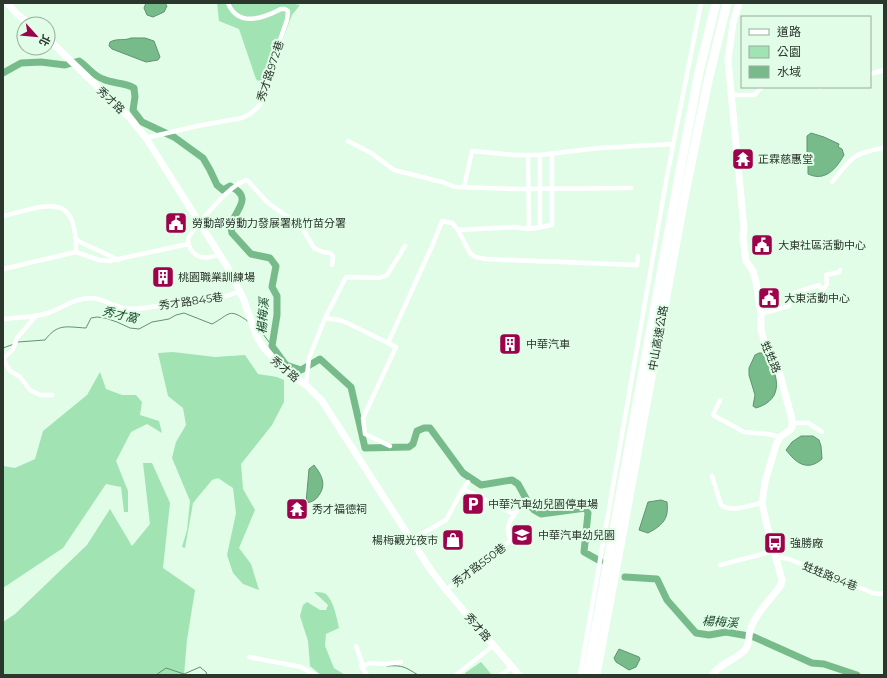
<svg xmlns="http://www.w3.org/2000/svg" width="887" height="678" viewBox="0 0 887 678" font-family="Montserrat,'Noto Sans TC',sans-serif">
  <rect width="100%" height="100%" fill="#e1fde7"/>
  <g fill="#a2e3b3">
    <polygon points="217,3 289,3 300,5 292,15 265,86 256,79 239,29 219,21"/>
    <polygon points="173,352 215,357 245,355 258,374 277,377 284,380 284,402 272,425 241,464 243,489 255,510 239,548 251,564 259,590 243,584 233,573 227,555 236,513 233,488 218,478 212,480 193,503 185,548 182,547 187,530 190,501 172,458 176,442 186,425 183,408 168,396 158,353"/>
    <polygon points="100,372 106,389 122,395 136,395 142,402 140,415 159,421 162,433 147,424 131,432 116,461 128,491 128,512 124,512 121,487 106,484 63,548 3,588 3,466 15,468 35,459 43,431 87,395"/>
    <polygon points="143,463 152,463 170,503 163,568 195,590 187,640 184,675 3,675 3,622 15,614 87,545 110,509 132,546 150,524"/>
    <path d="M314,592c3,0 7,0 10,1 9,4 13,26 15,35l-13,6 -1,12 9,22 11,7h-24l-11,-9 -2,-25 -8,-25 3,-11 4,-3 13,8h6l2,-5z"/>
    <polygon points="481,662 491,674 490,675 467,675 465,673"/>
  </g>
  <g fill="#78bb8b" stroke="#61936f">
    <polygon points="146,3 165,3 167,6 164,12 153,17 147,15 144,8"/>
    <path d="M131,38h14l9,3 6,16 -2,3 -12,2 -34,-13 -3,-3 1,-4c7,-4 15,-1 21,-4z"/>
    <path d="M811,133l13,4 15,7 -1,3 4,2 2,6c-8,14 -19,27 -36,19v-8l-1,-4v-26z"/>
    <path d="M759,353h5c14,20 22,46 -8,55l-3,-2 2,-11 -6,-20v-7l6,-13z"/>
    <path d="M801,436h12l6,4 2,6 1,13c-15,13 -26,4 -36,-9l6,-8z"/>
    <path d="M314,465c7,9 13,19 5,30 -3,5 -7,7 -13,8l3,-34z"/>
    <path d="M661,500l6,2c2,17 -4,23 -19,31l-9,-3 9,-28z"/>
    <polygon points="619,649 639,657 640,659 636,667 629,670 616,662 614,658"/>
  </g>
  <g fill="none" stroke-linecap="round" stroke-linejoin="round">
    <g stroke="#61936f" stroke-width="1">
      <polyline points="258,329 263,334 272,346"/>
      <path d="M18,342l27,-2c13,-17 21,-13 41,-12l5,-10 6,-1 8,1 12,4 13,6 9,1 13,-7 17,-3 7,-4 8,-2 28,11c19,-10 16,-17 37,-2"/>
      <polyline points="3,348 14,344"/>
      <path d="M387,666c16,-1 18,1 31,9"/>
      <polyline points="156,675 166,668 184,674 200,667 206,672 207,675"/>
    </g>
    <g stroke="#78bb8b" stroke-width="7">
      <path d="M3,73l18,-10 20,-1 24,3 14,-4c9,6 14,15 24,18 10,5 21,3 31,9l1,9 -2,13 9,12 32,15 29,21 7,12 7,15 6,5 7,-4c29,14 -4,28 2,47l19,21 19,4 6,8 -4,21 5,9v19l-5,31 14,19 15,5 19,-11 31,28 14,61 44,-1 4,-3 4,-13 7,-3h6l33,45 18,12 31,-5 6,4 11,20 5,6 7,4 45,-6 2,5 -4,39 16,9"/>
      <polyline points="625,577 657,579 667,600 696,633 709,635 726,632 754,637 812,663 824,664 857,675"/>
    </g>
    <g stroke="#fff" stroke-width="4.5">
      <polyline points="870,74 884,70"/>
      <polyline points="820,87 821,87"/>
      <polyline points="730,95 754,95 762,87"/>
      <path d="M146,138l51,-12 45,-8 8,-4 8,-7 5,-7 8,-34 16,-46 1,-9 -3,-2h-4c-17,9 -43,19 -53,-6"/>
      <polyline points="348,141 371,153 394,170 442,182 455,187 516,189 631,188"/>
      <polyline points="528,155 529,228"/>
      <path d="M832,182c20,-24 20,-29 52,-34"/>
      <polyline points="464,187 472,151 515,155 540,155 599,148 673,144"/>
      <path d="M3,216c43,-10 74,-27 73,36"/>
      <polyline points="540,227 540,155"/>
      <path d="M458,230l59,-3c10,4 25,0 35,-2v-72"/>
      <polyline points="76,239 82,243 119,260"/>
      <path d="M219,255c-9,2 -16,5 -24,-1 -4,-3 -7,-9 -7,-14 1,-8 32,-41 40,-48 5,-5 11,-9 18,-12l2,1 20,22 33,23 13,22 9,4 7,1 3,3 -1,9"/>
      <polyline points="3,269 76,252 99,260 109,261 188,244"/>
      <polyline points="761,314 789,306 791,294 819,285 822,291 827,284 826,275 839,272 840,270"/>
      <polyline points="35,317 17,338 13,349 3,359 10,371 20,377 30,390 40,395 52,395"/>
      <polyline points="325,318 339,320 345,322 396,347 363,418 365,434 390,446"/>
      <path d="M3,319c15,-2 30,-1 45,-6 15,-5 26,-15 43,-15 11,0 21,8 32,10 19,3 39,-4 57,-6 24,-2 37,-1 60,-11"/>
      <polyline points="388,343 432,246 442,221 452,223 458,230 470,253 475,257 486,259 637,265 638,256"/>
      <polyline points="306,385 309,358 325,318 346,277 379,278 387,275 405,246"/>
      <polyline points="720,400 713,415 744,432 768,434 780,437"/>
      <polyline points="792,423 808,423 822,432"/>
      <path d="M712,476l9,29c10,8 29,0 41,-2"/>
      <polyline points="463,489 514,514"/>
      <polyline points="411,540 446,520 460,494 468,482"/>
      <path d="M513,542c-14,-15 4,-31 14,-42"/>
      <polyline points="776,557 789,559 873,593 879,594 884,593"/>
      <polyline points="720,565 774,551"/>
      <polyline points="446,590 511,540"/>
      <polyline points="356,646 362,663 361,666 367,675"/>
      <polyline points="249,657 301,667 315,675"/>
      <polyline points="363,668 365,665 370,663 385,664 401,662"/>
      <polyline points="456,675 494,645"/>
      <polyline points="501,675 512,667"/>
      <polyline points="580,675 667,176 701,3"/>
    </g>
    <g stroke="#fff" stroke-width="7">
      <polyline points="7,3 18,15 30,24"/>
      <polyline points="48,39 128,116 146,138 228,268 243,298 257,337 263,347 284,370 306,385 322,401 430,569 446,590 519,675"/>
      <path d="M713,675c4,-10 23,-16 31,-24 6,-6 4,-13 6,-20 4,-16 22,-33 31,-46l1,-5 -15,-54 -5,-23 3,-21 11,-37 4,-8 10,-7 2,-3v-8l-15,-55 -7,-9 -5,-10 -4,-16v-15l-5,-32 -3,-11 -7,-10 -3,-23 1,-10 -16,-168 5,-37 6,-20"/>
    </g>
    <g stroke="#fff" stroke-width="9">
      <polyline points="587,675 679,176 699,72 716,3"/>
      <polyline points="596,675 686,188 708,81 727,3"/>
    </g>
  </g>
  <defs>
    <g id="temple-square" transform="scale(1.15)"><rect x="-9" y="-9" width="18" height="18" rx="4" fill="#9d034d" stroke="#e1fde7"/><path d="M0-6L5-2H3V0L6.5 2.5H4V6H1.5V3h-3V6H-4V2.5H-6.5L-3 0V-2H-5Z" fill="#fff"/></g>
    <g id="civic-square" transform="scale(1.15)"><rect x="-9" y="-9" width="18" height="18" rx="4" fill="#9d034d" stroke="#e1fde7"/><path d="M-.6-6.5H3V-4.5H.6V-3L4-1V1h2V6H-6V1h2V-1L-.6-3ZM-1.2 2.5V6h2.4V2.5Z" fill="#fff"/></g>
    <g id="building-square" transform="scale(1.15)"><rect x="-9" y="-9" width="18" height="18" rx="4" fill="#9d034d" stroke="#e1fde7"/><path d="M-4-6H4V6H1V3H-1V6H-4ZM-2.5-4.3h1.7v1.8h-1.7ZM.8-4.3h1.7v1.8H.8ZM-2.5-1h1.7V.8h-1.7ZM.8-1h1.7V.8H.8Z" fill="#fff"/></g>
    <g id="parking-square" transform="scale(1.15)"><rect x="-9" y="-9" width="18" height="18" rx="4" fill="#9d034d" stroke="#e1fde7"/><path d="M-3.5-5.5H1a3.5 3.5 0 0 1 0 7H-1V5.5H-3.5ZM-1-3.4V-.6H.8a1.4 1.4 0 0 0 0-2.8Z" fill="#fff"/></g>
    <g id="school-square" transform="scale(1.15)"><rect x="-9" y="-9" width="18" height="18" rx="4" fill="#9d034d" stroke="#e1fde7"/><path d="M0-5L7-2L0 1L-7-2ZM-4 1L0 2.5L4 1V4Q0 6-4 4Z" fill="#fff"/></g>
    <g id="shop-square" transform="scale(1.15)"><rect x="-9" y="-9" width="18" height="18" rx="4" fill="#9d034d" stroke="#e1fde7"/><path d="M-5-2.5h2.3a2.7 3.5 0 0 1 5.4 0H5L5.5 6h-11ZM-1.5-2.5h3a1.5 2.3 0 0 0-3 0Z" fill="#fff"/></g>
    <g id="bus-square" transform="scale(1.15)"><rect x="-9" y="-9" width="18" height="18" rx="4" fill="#9d034d" stroke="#e1fde7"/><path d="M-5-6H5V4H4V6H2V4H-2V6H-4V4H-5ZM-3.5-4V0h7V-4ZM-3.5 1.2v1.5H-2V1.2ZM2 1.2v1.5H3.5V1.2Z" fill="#fff"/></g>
  </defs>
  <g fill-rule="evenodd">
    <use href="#temple-square" x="743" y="159"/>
    <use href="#civic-square" x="176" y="223"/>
    <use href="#civic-square" x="762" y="245"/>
    <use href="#building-square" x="163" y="277"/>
    <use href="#civic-square" x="769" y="298"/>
    <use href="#building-square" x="510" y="344"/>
    <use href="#parking-square" x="473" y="504"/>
    <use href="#temple-square" x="297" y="509"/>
    <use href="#school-square" x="522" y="535"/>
    <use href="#shop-square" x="453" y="540"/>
    <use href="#bus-square" x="775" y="543"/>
  </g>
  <g text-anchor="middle" stroke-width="4" stroke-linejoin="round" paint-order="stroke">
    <g font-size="11" fill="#2b362d" stroke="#e1fde7">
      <text transform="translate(270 71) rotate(-72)" y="4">秀才路972巷</text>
      <text transform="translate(111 100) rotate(44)" y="4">秀才路</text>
      <text transform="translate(191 301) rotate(-8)" y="4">秀才路845巷</text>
      <text transform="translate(658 338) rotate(-80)" y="4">中山高速公路</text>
      <text transform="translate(771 357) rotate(67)" y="4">甡甡路</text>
      <text transform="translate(285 369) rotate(40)" y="4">秀才路</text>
      <text transform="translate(479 565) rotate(-37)" y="4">秀才路550巷</text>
      <text transform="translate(830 576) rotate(22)" y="4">甡甡路94巷</text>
      <text transform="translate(478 627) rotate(49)" y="4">秀才路</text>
    </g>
    <g font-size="11" fill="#2b362d" stroke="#e1fde7" text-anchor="start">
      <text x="758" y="163">正霖慈惠堂</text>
      <text x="192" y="227">勞動部勞動力發展署桃竹苗分署</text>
      <text x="778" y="249">大東社區活動中心</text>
      <text x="178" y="281">桃園職業訓練場</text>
      <text x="784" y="302">大東活動中心</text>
      <text x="526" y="348">中華汽車</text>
      <text x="488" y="508">中華汽車幼兒園停車場</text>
      <text x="312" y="513">秀才福德祠</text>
      <text x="538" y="539">中華汽車幼兒園</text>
      <text x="438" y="544" text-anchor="end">楊梅觀光夜市</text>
      <text x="790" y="547">強勝廠</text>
    </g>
    <g font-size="12" font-style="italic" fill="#194b2b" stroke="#e1fde7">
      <text transform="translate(120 315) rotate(13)" y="4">秀才窩</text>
      <text transform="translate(263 316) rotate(-86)" y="4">楊梅溪</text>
      <text transform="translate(720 622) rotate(4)" y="4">楊梅溪</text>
    </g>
  </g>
  <rect width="887" height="678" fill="none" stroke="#2b362d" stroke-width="8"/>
  <rect x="741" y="16" width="130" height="72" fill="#e1fde7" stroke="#98ad9d"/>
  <rect x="749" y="29" width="20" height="6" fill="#ffffff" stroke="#98ad9d"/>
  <text x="777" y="36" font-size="12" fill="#2b362d">道路</text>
  <rect x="749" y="46" width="20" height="12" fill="#a2e3b3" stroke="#98ad9d"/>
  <text x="777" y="56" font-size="12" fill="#2b362d">公園</text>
  <rect x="749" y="66" width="20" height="12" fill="#78bb8b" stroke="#98ad9d"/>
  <text x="777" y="76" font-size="12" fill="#2b362d">水域</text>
  <g transform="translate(36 36) rotate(117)"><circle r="19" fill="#e1fde7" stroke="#98ad9d"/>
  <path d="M0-3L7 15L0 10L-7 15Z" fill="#9d034d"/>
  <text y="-6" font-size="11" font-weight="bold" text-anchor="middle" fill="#2b362d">北</text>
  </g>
</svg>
